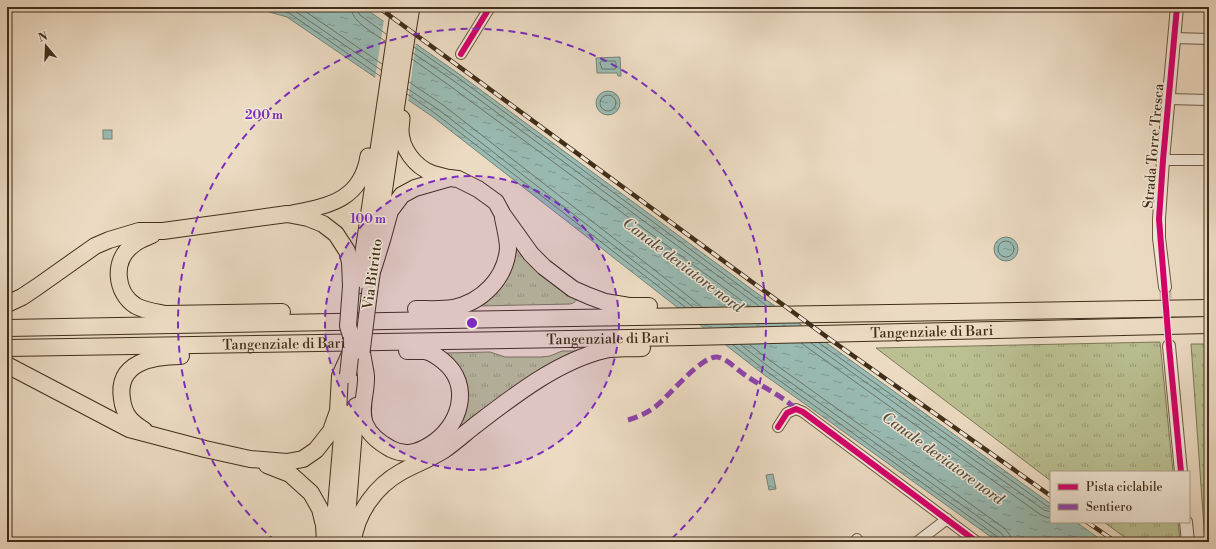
<svg xmlns="http://www.w3.org/2000/svg" width="1216" height="549" viewBox="0 0 1216 549" font-family="'Libre Bodoni',serif">
  <defs>
    <pattern id="grass-tufts" width="24" height="20" patternUnits="userSpaceOnUse"><rect width="24" height="20" fill="#bac092"/><path d="M3 7l-1-3M5 7V3M7 7l1-3M15 17l-1-3M17 17v-4M19 17l1-3" fill="none" stroke="#999c76"/></pattern>
    <pattern id="water-ripples" width="26" height="14" patternUnits="userSpaceOnUse"><rect width="26" height="14" fill="#99bbb4"/><path d="M2 4q2-2 4 0t4 0M15 11q2-2 4 0t4 0" fill="none" stroke="#7e9892"/></pattern>
  </defs>
  <rect width="100%" height="100%" fill="#ecdbc3"/>
  <filter id="stains"><feTurbulence type="fractalNoise" baseFrequency=".005" numOctaves="4"/><feColorMatrix values="0 0 0 0 .2 0 0 0 0 .09 0 0 0 0 .02 0 0 0 .5 -.17"/></filter>
  <radialGradient id="worn" r=".72"><stop offset=".6" stop-color="#630" stop-opacity="0"/><stop offset="1" stop-color="#630" stop-opacity=".3"/></radialGradient>
  <g fill="url(#grass-tufts)" stroke="#7e7756">
    <path d="M517,246l60,53c-2,3 -3,4 -7,5l-92,2 37,-59z"/>
    <polygon points="1160,342 1173,472 1051,472 1051,481 876,348"/>
    <polygon points="1191,344 1209,344 1209,542 1205,542"/>
    <polygon points="562,351 583,351 452,437 459,422 446,353 490,352 505,357 541,357 550,356"/>
    <polygon points="1104,522 1178,522 1180,542 1131,542"/>
  </g>
  <g fill="url(#water-ripples)" stroke="#768376">
    <polygon points="252,7 363,7 459,74 754,291 1051,504 1051,522 1076,522 1104,542 998,542 763,374 433,117 287,17"/>
    <polygon points="620,57 621,76 618,76 617,73 597,73 596,58"/>
    <circle cx="608" cy="103" r="12"/>
    <rect x="103" y="130" width="9" height="9"/>
    <circle cx="1006" cy="249" r="12"/>
    <polygon points="773,474 776,489 769,490 766,475"/>
  </g>
  <polygon fill="#ecdbc3" points="384,19 416,41 408,102 375,79"/>
  <g fill="none" stroke-linecap="round" stroke-linejoin="round">
    <g stroke="#6d7467" stroke-width="1">
      <polyline points="267,7 289,13 380,76"/>
      <polyline points="285,7 292,9 381,70"/>
      <polyline points="299,7 382,64"/>
      <path d="M351,7c0,15 23,26 34,34"/>
      <polyline points="357,7 357,11 360,15 386,34"/>
      <polyline points="414,47 457,77 767,306"/>
      <polyline points="413,53 454,81 759,306"/>
      <polyline points="412,59 450,86 749,306"/>
      <polygon points="602,61 615,61 616,63 616,68 615,69 602,69 600,63"/>
      <polyline points="409,82 443,105 702,307"/>
      <polyline points="408,89 439,110 693,307"/>
      <polyline points="407,94 436,114 685,307"/>
      <circle cx="608" cy="103" r="8"/>
      <circle cx="1006" cy="249" r="8"/>
      <polyline points="801,343 1041,515 1046,517 1051,518"/>
      <polyline points="811,343 1044,510 1051,512"/>
      <polyline points="819,343 1047,506 1051,507"/>
      <polyline points="733,345 766,371 998,537 1000,542"/>
      <polyline points="741,345 769,367 1001,533 1004,537 1005,542"/>
      <polyline points="750,345 772,362 1004,528 1010,535 1011,542"/>
    </g>
    <polyline stroke="#cab8a1" stroke-width="12" stroke-dasharray="12 6" stroke-linecap="butt" points="1165,287 1169,346"/>
    <g stroke="#6c5944" stroke-width="12">
      <g id="minor">
        <polyline points="1174,38 1209,39"/>
        <polyline points="461,54 490,7"/>
        <polyline points="1168,99 1209,100"/>
        <polyline points="1163,160 1209,160"/>
        <polyline points="778,427 787,413 796,409 803,412 977,542"/>
        <polyline points="857,539 858,542"/>
        <polyline points="917,542 947,519"/>
      </g>
    </g>
    <g stroke="#6c5944" stroke-width="14">
      <g id="tertiary">
        <polyline points="1165,287 1159,238 1159,219 1163,160 1177,7"/>
        <polyline points="1169,346 1181,472"/>
        <polyline points="1186,522 1188,542"/>
      </g>
    </g>
    <g stroke="#412e1a" stroke-width="17">
      <g id="primary">
        <path d="M402,118c0,4 -1,8 -1,12 0,18 14,37 31,43 6,2 12,3 18,5"/>
        <path d="M288,214c38,-8 73,-12 80,-58"/>
        <polyline points="358,286 399,7"/>
        <polyline points="370,289 405,50 412,7"/>
      </g>
    </g>
    <g stroke="#412e1a" stroke-width="18">
      <g id="trunk">
        <path d="M152,235c-7,3 -14,5 -19,10 -21,15 -18,48 3,61 9,5 20,6 30,8l116,-2"/>
        <polyline points="373,269 382,240 390,211 402,195 415,188 450,178 458,179 478,189 496,202 503,215 531,254 544,267 573,289 589,296 605,302 629,306 649,306"/>
        <polyline points="7,304 22,297 37,287 95,246 109,240 139,231 163,231 287,214 308,218 323,224 336,234 347,251 350,262 351,286"/>
        <path d="M416,309c12,0 25,1 37,-1 29,-6 52,-29 55,-59 0,-10 -3,-21 -5,-31"/>
        <polyline points="7,328 386,321 1209,308"/>
        <path id="s1" d="M7,348l683,-11 519,-12"/>
        <path d="M362,352c1,8 3,16 4,24 1,15 -7,33 -1,48 5,12 15,19 26,25 14,7 26,4 39,-4 30,-18 43,-60 13,-84 -5,-4 -11,-9 -18,-10 -6,0 -12,0 -18,0"/>
        <polyline points="7,365 129,429 205,449 250,459 287,462 303,459 316,450 331,431 338,411 340,376 349,356"/>
        <path d="M144,430c-13,-8 -20,-15 -22,-31 -6,-37 31,-43 59,-43"/>
        <polyline points="267,465 290,474 311,493 320,509 324,525 325,542"/>
        <polyline points="333,542 344,413"/>
        <polyline points="345,542 356,406"/>
        <path d="M353,542c3,-29 23,-56 48,-70 14,-8 29,-13 43,-22 10,-7 19,-15 29,-23 38,-29 84,-66 132,-77 12,-3 25,-1 37,-2"/>
      </g>
    </g>
    <use href="#minor" stroke="#f3e8d8" stroke-width="10"/>
    <use href="#tertiary" stroke="#f3e8d8" stroke-width="12"/>
    <use href="#primary" stroke="#ecdbc3" stroke-width="15"/>
    <use href="#trunk" stroke="#ecdbc3" stroke-width="16"/>
    <g stroke="#412e1a" stroke-width="4.5">
      <g id="rail">
        <polyline points="378,7 831,340 1051,496"/>
        <polyline points="1087,522 1116,542"/>
      </g>
    </g>
    <use href="#rail" stroke="#f3e8d8" stroke-width="3" stroke-dasharray="9" stroke-linecap="butt"/>
    <g stroke="#412e1a" stroke-width="17" stroke-linecap="butt">
      <polyline id="primary-bridge" points="362,352 370,289"/>
    </g>
    <g stroke="#412e1a" stroke-width="18" stroke-linecap="butt">
      <polyline id="trunk-bridge" points="348,375 352,339 348,326 351,286"/>
    </g>
    <use href="#primary-bridge" stroke="#ecdbc3" stroke-width="15"/>
    <use href="#trunk-bridge" stroke="#ecdbc3" stroke-width="16"/>
    <path stroke="#8e44ad" stroke-width="5" stroke-dasharray="10 5" stroke-linecap="butt" d="M628,420c10,-3 19,-7 27,-13 14,-11 46,-51 62,-50 10,1 22,15 31,20 16,11 33,18 48,32"/>
    <g stroke="#f3e8d8" stroke-width="8">
      <g id="cycleway">
        <polyline points="1177,7 1163,160 1159,219 1169,346 1181,472"/>
        <polyline points="461,54 490,7"/>
        <polyline points="778,427 787,413 796,409 803,412 977,542"/>
      </g>
    </g>
    <use href="#cycleway" stroke="#d6006c" stroke-width="6"/>
  </g>
  <circle cx="472" cy="323" r="147" fill="#7b2cbf" fill-opacity=".12"/>
  <g fill="none" stroke="#7b2cbf" stroke-width="2" stroke-dasharray="7 5">
    <circle cx="472" cy="323" r="147"/>
    <path d="M275 541A294 294 0 1 1 669 541"/>
  </g>
  <g text-anchor="middle" stroke-width="3" stroke-linejoin="round" paint-order="stroke">
    <g font-size="14" fill="#412e1a" stroke="#f3e8d8">
      <text transform="translate(1153 146) rotate(-85)" y="5">Strada Torre Tresca</text>
      <text transform="translate(372 274) rotate(-82)" y="5">Via Bitritto</text>
      <text dy="5" stroke="none"><textPath href="#s1" startOffset="925">Tangenziale di Bari</textPath></text>
      <text dy="5" stroke="none"><textPath href="#s1" startOffset="601">Tangenziale di Bari</textPath></text>
      <text dy="5" stroke="none"><textPath href="#s1" startOffset="277">Tangenziale di Bari</textPath></text>
    </g>
    <g font-size="15" font-style="italic" fill="#575140" stroke="#f3e8d8">
      <text transform="translate(683 265) rotate(37)" y="5">Canale deviatore nord</text>
      <text transform="translate(943 458) rotate(36)" y="5">Canale deviatore nord</text>
    </g>
  </g>
  <circle cx="472" cy="323" r="6" fill="#7b2cbf" stroke="#f3e8d8" stroke-width="2"/>
  <g font-size="12" text-anchor="middle" font-weight="bold" fill="#7b2cbf" stroke="#f3e8d8" stroke-width="3" stroke-linejoin="round" paint-order="stroke">
    <text x="264" y="119">200 m</text>
    <text x="368" y="223">100 m</text>
  </g>
  <rect width="1216" height="549" fill="none" stroke="#ecdbc3" stroke-width="24"/>
  <rect x="8" y="8" width="1200" height="533" fill="none" stroke="#412e1a" stroke-width="2"/>
  <rect x="12" y="12" width="1192" height="525" fill="none" stroke="#412e1a"/>
  <rect x="1050" y="471" width="140" height="52" fill="#f3e8d8" stroke="#ac9e8c"/>
  <rect x="1058" y="484" width="20" height="6" fill="#d6006c" stroke="#ac9e8c"/>
  <text x="1086" y="491" font-size="12" fill="#412e1a">Pista ciclabile</text>
  <rect x="1058" y="504" width="20" height="6" fill="#8e44ad" stroke="#ac9e8c"/>
  <text x="1086" y="511" font-size="12" fill="#412e1a">Sentiero</text>
  <g transform="translate(46 46) rotate(341)" stroke="#f3e8d8" stroke-width="3" paint-order="stroke">
  <path d="M0-3L7 15L0 10L-7 15Z" fill="#412e1a"/>
  <text y="-6" font-size="11" font-weight="bold" text-anchor="middle" fill="#412e1a">N</text>
  </g>
  <rect width="100%" height="100%" filter="url(#stains)"/>
  <rect width="100%" height="100%" fill="url(#worn)"/>
</svg>
